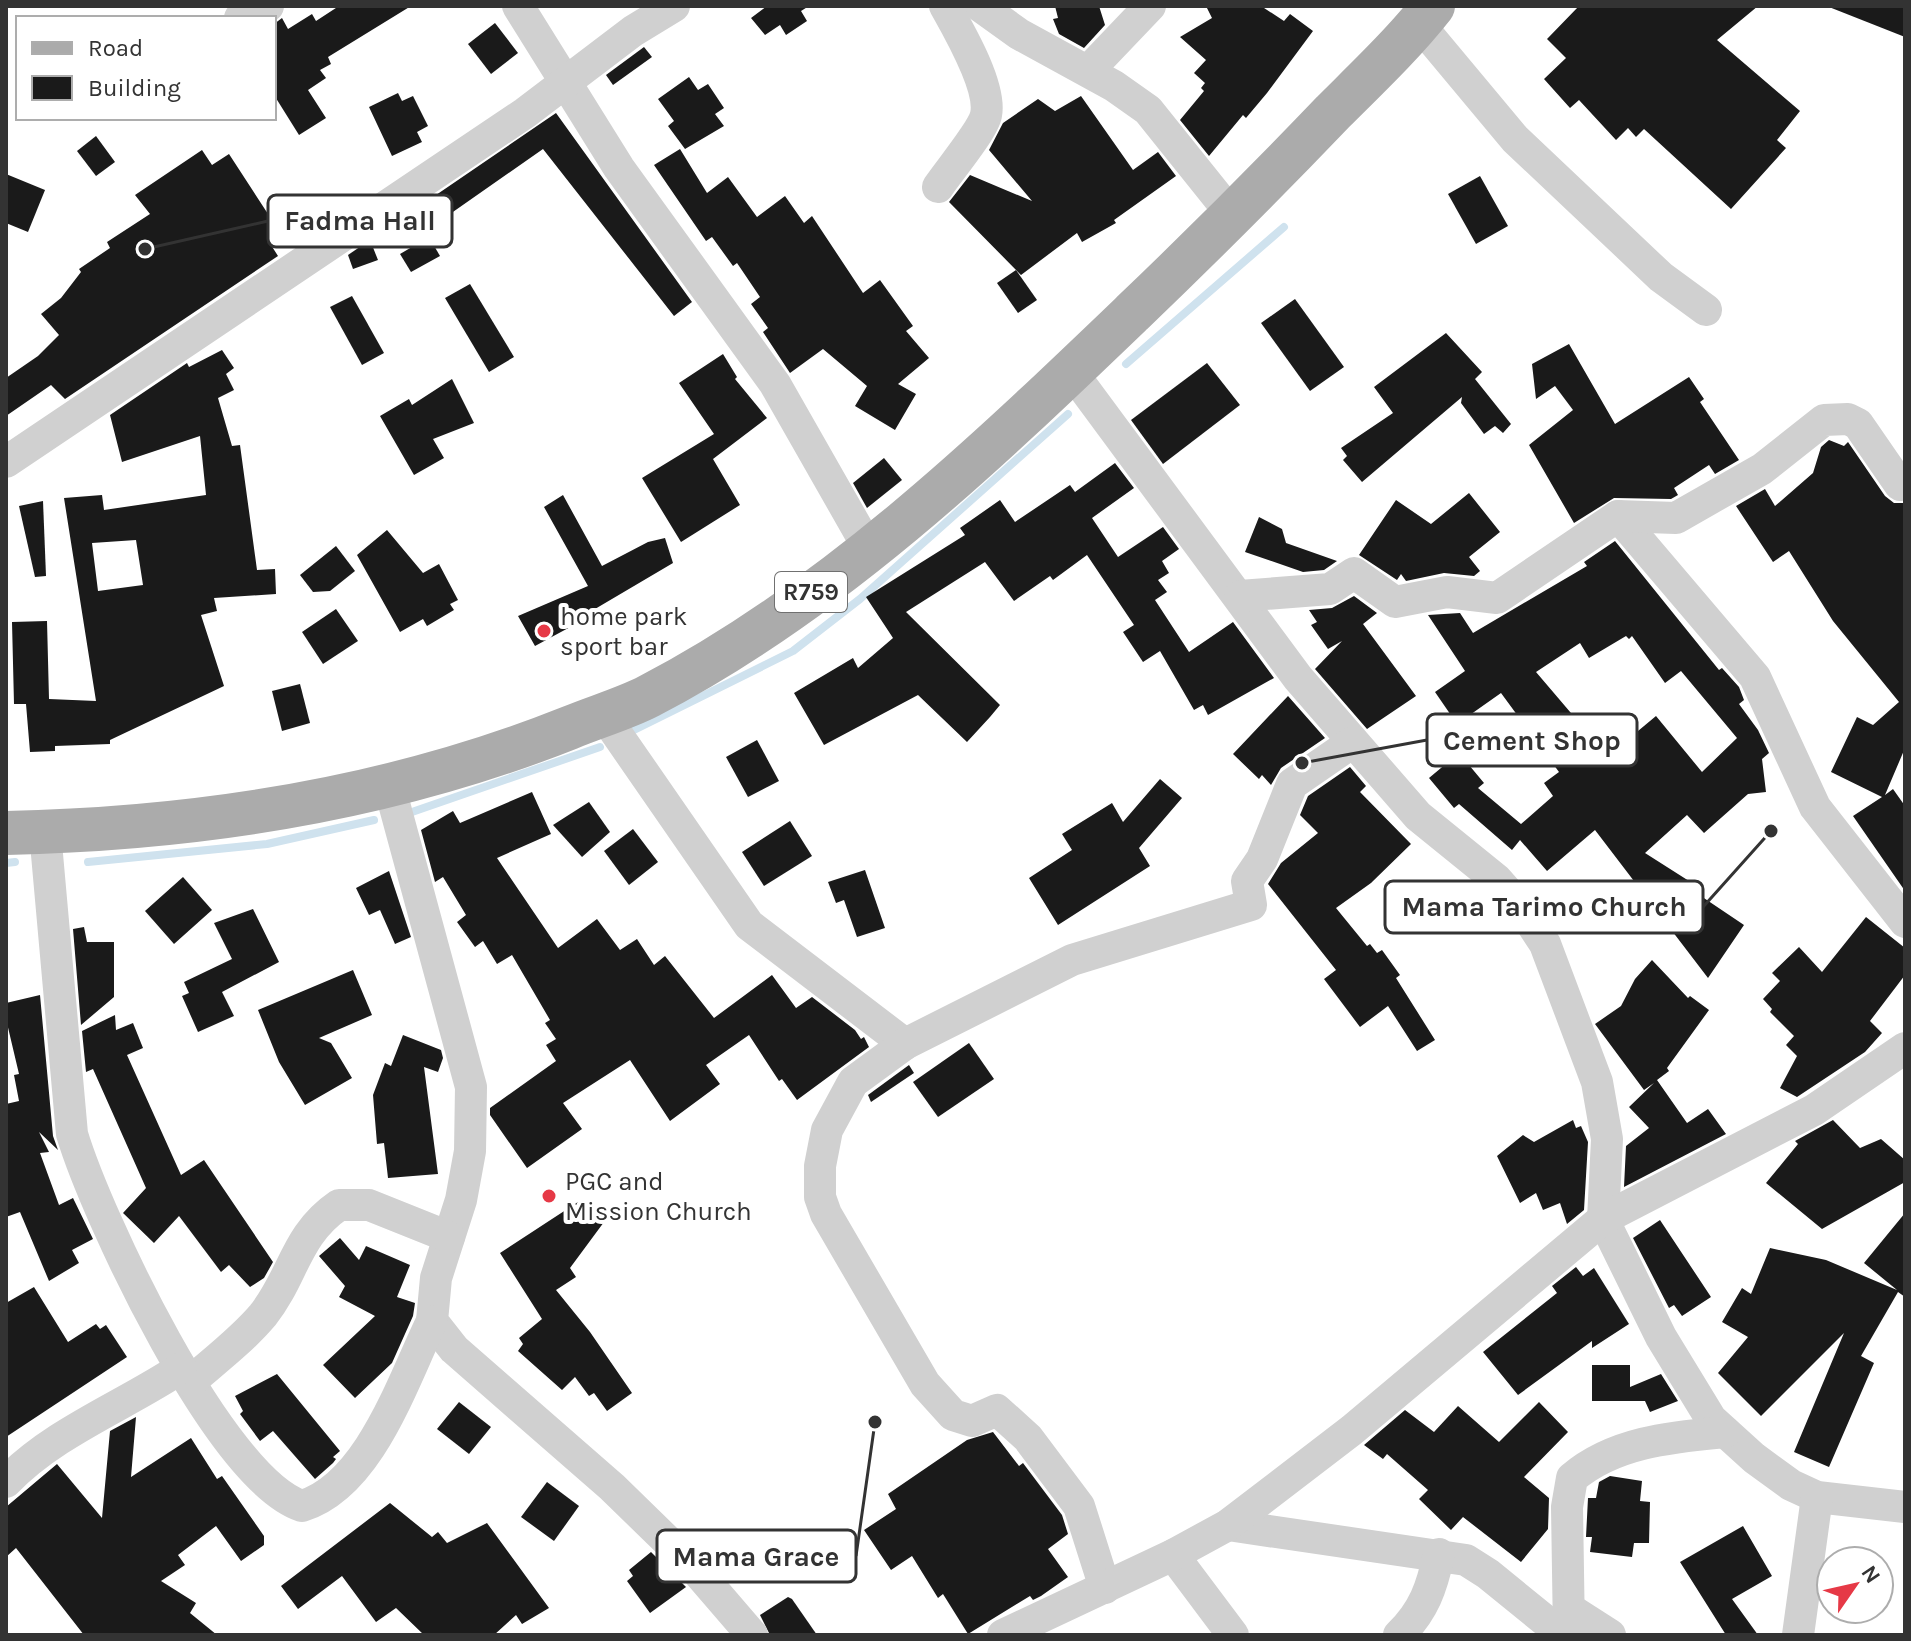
<svg xmlns="http://www.w3.org/2000/svg" width="1911" height="1641" viewBox="0 0 1911 1641" font-family="Karla,sans-serif">
  <rect width="100%" height="100%" fill="#fff"/>
  <g fill="none" stroke-linecap="round" stroke-linejoin="round">
    <g stroke="#cfe2ee" stroke-width="8">
      <polyline points="1126,364 1284,227"/>
      <polyline points="630,732 793,651 860,599 1068,414"/>
      <polyline points="412,812 600,747"/>
      <polyline points="88,862 267,844 374,820"/>
      <polyline points="6,863 15,862"/>
    </g>
  </g>
  <g fill="#1a1a1a" fill-rule="evenodd">
    <polygon points="339,6 411,6 328,57 331,64 320,70 326,78 308,90 326,118 299,135 274,95 274,24 282,18 288,29 312,14 316,21"/>
    <polygon points="767,6 809,6 801,11 807,21 786,35 780,25 765,35 751,18"/>
    <polygon points="1055,6 1099,6 1105,25 1084,48 1059,34 1053,19 1058,18"/>
    <polygon points="1206,6 1261,6 1284,21 1290,14 1313,31 1267,93 1246,118 1243,115 1209,156 1180,120 1204,91 1201,88 1205,83 1194,73 1206,60 1180,37 1212,18"/>
    <polygon points="1579,6 1758,6 1717,40 1800,111 1777,140 1786,148 1731,209 1644,129 1636,137 1628,128 1616,140 1579,100 1570,108 1544,79 1566,58 1547,39"/>
    <polygon points="1830,6 1905,6 1905,37 1829,7"/>
    <polygon points="495,23 518,53 491,74 468,44"/>
    <polygon points="644,47 652,57 613,85 606,75"/>
    <polygon points="689,77 698,90 708,84 724,108 715,114 724,126 685,149 668,126 674,121 658,99"/>
    <polygon points="398,93 402,101 413,96 428,126 417,132 422,142 392,156 369,107"/>
    <polygon points="1081,96 1133,170 1158,152 1176,176 1114,220 1116,223 1082,242 1077,233 1021,275 949,202 970,175 1032,201 989,150 1003,123 1038,99 1055,111"/>
    <polygon points="556,113 692,302 674,316 543,149 430,228 419,212 417,208"/>
    <polygon points="96,136 115,162 96,176 77,151"/>
    <polygon points="680,149 707,193 728,177 757,217 785,196 804,223 812,216 863,293 880,280 913,326 906,331 929,358 898,384 916,394 895,430 855,406 867,386 823,349 790,373 763,332 768,328 751,304 760,297 737,263 733,266 712,237 706,241 654,165"/>
    <polygon points="202,150 212,165 229,154 283,237 271,245 278,256 65,399 51,385 6,416 6,378 38,356 59,335 41,314 61,298 81,272 79,269 110,248 107,242 150,214 135,195"/>
    <polygon points="6,174 45,190 28,232 6,223"/>
    <polygon points="1480,176 1508,226 1476,244 1448,194"/>
    <polygon points="429,237 440,256 411,272 400,254"/>
    <polygon points="370,240 378,260 353,269 348,255"/>
    <polygon points="1016,270 1037,300 1018,313 997,283"/>
    <polygon points="470,284 514,357 489,372 445,298"/>
    <polygon points="352,296 384,353 362,365 330,307"/>
    <polygon points="1295,299 1344,367 1310,391 1261,323"/>
    <polygon points="1446,333 1482,372 1475,379 1511,424 1503,433 1495,426 1484,434 1461,403 1462,397 1362,482 1343,460 1347,456 1341,448 1393,413 1374,387"/>
    <polygon points="1569,344 1615,424 1689,377 1704,399 1700,402 1739,460 1715,474 1709,465 1674,488 1678,495 1671,499 1614,498 1574,523 1529,445 1573,410 1555,386 1536,399 1532,364"/>
    <path d="M222,350l12,18 -8,6 8,16 -16,8 14,48 8,-1 17,125 18,-1 1,25 -62,4 3,13 -16,4 23,71 -114,54v4l-55,2v5l-25,1 -4,-48h-12l-2,-82 35,-1 2,78 47,2 -32,-203 38,-3 2,15 102,-15 -6,-59 -78,26 -12,-47 77,-52 2,4zM136,540l7,45 -45,6 -6,-48z"/>
    <polygon points="723,354 737,377 735,379 767,418 713,459 740,505 681,542 642,478 714,434 679,383"/>
    <polygon points="1207,363 1240,405 1163,464 1131,420"/>
    <polygon points="452,379 474,423 433,439 444,458 414,475 380,416 409,399 412,405"/>
    <polygon points="1829,440 1844,446 1848,442 1885,496 1894,503 1905,503 1905,748 1885,795 1893,789 1905,806 1905,891 1853,816 1882,797 1831,772 1857,717 1873,725 1899,702 1833,621 1789,551 1773,562 1736,506 1765,489 1775,506 1813,473 1821,447"/>
    <polygon points="884,458 902,480 867,508 853,483"/>
    <polygon points="1115,463 1134,488 1092,518 1118,557 1163,527 1179,549 1162,561 1169,573 1158,580 1167,592 1155,600 1189,652 1233,622 1274,678 1208,715 1203,705 1194,710 1160,651 1143,662 1123,632 1134,625 1087,555 1053,580 1050,576 1014,601 985,562 906,612 1000,705 990,717 967,742 918,695 824,745 794,693 853,658 858,668 893,638 866,597 965,535 960,528 1000,500 1015,522 1070,485 1075,492"/>
    <polygon points="1469,493 1500,532 1469,557 1480,571 1474,576 1444,573 1406,581 1401,574 1397,580 1359,555 1396,500 1431,524"/>
    <polygon points="563,495 602,566 648,542 665,538 673,563 595,609 598,612 535,646 518,616 588,586 544,507"/>
    <polygon points="43,501 46,576 35,577 19,506"/>
    <polygon points="1259,517 1282,529 1286,543 1337,561 1324,570 1303,572 1245,552"/>
    <polygon points="387,530 423,573 439,564 458,600 450,604 454,610 427,626 423,619 400,632 357,555"/>
    <path d="M1615,541l104,129 3,-2 17,19 5,13 -5,4 19,26 11,23 -7,6 4,33 -18,2 -44,39 -17,-18 -42,38 44,28 -3,5 58,39 -36,53 -113,-148 -48,41 -27,-31 -8,10 -53,-46 -5,4 -25,-30 30,-25 25,30 -6,5 43,36 32,-28 -9,-13 15,-11 -58,-79 -44,31 -22,-32 30,-21 -37,-56 32,-2 13,20 114,-67 -3,-4zM1626,636l3,3 3,-3 33,47 16,-12 56,67 -35,34 -46,-56 -36,30 -18,-24 -14,11 -52,-61 44,-29 9,15z"/>
    <polygon points="336,546 355,571 330,591 313,592 300,575"/>
    <polygon points="1354,596 1377,613 1363,624 1416,696 1367,729 1315,669 1342,641 1328,649 1311,625 1317,622 1309,610 1332,608"/>
    <polygon points="336,609 358,641 323,664 302,632"/>
    <polygon points="300,684 310,723 282,731 272,691"/>
    <polygon points="1288,696 1325,738 1281,768 1271,785 1262,775 1259,779 1233,754"/>
    <polygon points="757,740 779,781 748,797 726,757"/>
    <polygon points="1350,767 1366,786 1360,792 1411,844 1371,883 1336,908 1367,946 1370,944 1377,953 1382,950 1400,975 1396,978 1435,1040 1417,1051 1388,1006 1360,1027 1324,979 1336,970 1268,884 1281,863 1318,833 1300,815 1308,796"/>
    <polygon points="1160,779 1182,798 1139,848 1150,866 1058,925 1029,878 1072,850 1062,834 1112,803 1123,822"/>
    <polygon points="532,792 551,834 497,858 558,948 597,919 620,950 637,939 654,965 665,956 714,1018 772,975 796,1008 812,997 855,1030 861,1039 864,1037 869,1047 797,1100 782,1079 779,1081 749,1035 706,1065 720,1084 670,1121 630,1060 563,1103 582,1129 527,1168 490,1115 490,1108 556,1061 546,1045 556,1039 545,1023 550,1020 512,955 497,964 483,941 475,947 457,922 466,915 443,877 435,882 421,830 453,811 460,823"/>
    <polygon points="589,802 610,832 582,857 553,825"/>
    <polygon points="790,821 812,856 764,886 742,852"/>
    <polygon points="633,829 658,862 629,885 604,851"/>
    <polygon points="865,870 885,928 857,937 844,900 836,903 828,882"/>
    <polygon points="389,871 411,937 395,944 380,910 369,915 356,888"/>
    <polygon points="183,877 212,910 174,944 145,911"/>
    <polygon points="253,909 279,962 222,992 234,1016 198,1032 182,996 189,993 184,982 232,959 214,923"/>
    <polygon points="1866,917 1905,948 1905,975 1870,1021 1882,1033 1865,1052 1797,1097 1780,1088 1797,1056 1786,1045 1794,1036 1770,1012 1772,1009 1763,999 1780,981 1772,973 1799,947 1822,972"/>
    <polygon points="84,927 87,942 114,942 114,997 81,1025 73,929"/>
    <polygon points="1652,960 1688,998 1690,996 1709,1010 1667,1068 1669,1071 1657,1080 1687,1123 1708,1109 1726,1134 1624,1187 1626,1146 1649,1128 1629,1107 1654,1083 1644,1090 1595,1024 1621,1006 1635,979"/>
    <polygon points="353,970 372,1015 319,1038 331,1043 352,1078 305,1105 279,1062 258,1010"/>
    <polygon points="40,995 53,1136 58,1150 39,1132 49,1152 40,1153 59,1205 73,1198 93,1239 72,1250 79,1263 49,1281 20,1212 6,1217 6,1104 19,1101 14,1075 19,1074 6,1019 6,1003"/>
    <polygon points="115,1015 116,1030 133,1023 143,1048 127,1055 181,1175 204,1160 273,1262 264,1278 250,1287 229,1265 221,1272 179,1216 154,1243 123,1213 146,1188 93,1069 86,1072 82,1031"/>
    <polygon points="403,1035 441,1050 443,1058 438,1072 424,1067 438,1174 388,1178 384,1143 377,1144 373,1095 385,1063 391,1066"/>
    <polygon points="969,1043 994,1079 938,1117 913,1082"/>
    <polygon points="909,1065 914,1073 871,1102 868,1095"/>
    <polygon points="1573,1120 1576,1128 1581,1126 1588,1142 1584,1210 1567,1224 1560,1203 1543,1210 1536,1193 1520,1203 1497,1156 1523,1135 1534,1142"/>
    <polygon points="1833,1120 1860,1148 1881,1139 1905,1160 1905,1182 1822,1229 1766,1183 1798,1144 1795,1141"/>
    <polygon points="578,1202 604,1222 570,1268 576,1277 556,1290 590,1332 632,1393 607,1411 594,1393 589,1396 575,1377 562,1390 518,1351 523,1344 519,1338 542,1319 500,1253"/>
    <polygon points="1905,1213 1905,1297 1898,1292 1861,1356 1874,1363 1829,1467 1794,1452 1844,1333 1761,1416 1718,1373 1748,1337 1722,1322 1742,1288 1751,1294 1770,1248 1826,1260 1897,1290 1864,1263"/>
    <polygon points="1660,1220 1711,1297 1682,1316 1674,1305 1669,1308 1633,1238"/>
    <polygon points="340,1238 359,1260 366,1246 410,1265 397,1297 415,1303 413,1316 392,1363 355,1398 323,1365 375,1316 339,1297 345,1286 319,1256"/>
    <polygon points="1576,1267 1583,1276 1594,1268 1629,1324 1592,1348 1592,1341 1518,1395 1483,1352 1557,1293 1552,1286"/>
    <polygon points="34,1287 68,1342 96,1324 100,1329 106,1325 127,1357 6,1437 6,1303"/>
    <polygon points="1592,1365 1630,1365 1630,1387 1661,1374 1678,1401 1650,1412 1645,1401 1592,1401"/>
    <polygon points="277,1374 340,1451 333,1457 336,1459 333,1463 315,1479 273,1431 260,1441 240,1414 243,1411 235,1396"/>
    <polygon points="459,1402 491,1427 469,1454 437,1429"/>
    <polygon points="1539,1402 1568,1432 1524,1477 1549,1498 1548,1529 1521,1562 1463,1517 1451,1530 1419,1499 1428,1490 1387,1454 1383,1459 1364,1445 1405,1410 1434,1432 1458,1406 1499,1442"/>
    <polygon points="136,1417 131,1477 191,1438 217,1479 222,1476 264,1536 264,1545 241,1561 216,1526 178,1555 185,1565 161,1581 196,1603 190,1613 217,1635 84,1635 16,1548 6,1557 6,1507 57,1464 102,1518 110,1431"/>
    <polygon points="993,1432 1019,1466 1023,1463 1062,1515 1068,1534 1048,1549 1068,1577 1041,1596 1033,1600 1030,1596 968,1634 943,1594 938,1598 912,1556 891,1570 864,1530 896,1509 888,1494 967,1440"/>
    <polygon points="1610,1476 1642,1481 1640,1501 1650,1502 1649,1543 1634,1543 1632,1557 1590,1552 1592,1537 1586,1537 1588,1498 1596,1498 1599,1482"/>
    <polygon points="547,1482 579,1506 554,1541 521,1517"/>
    <polygon points="390,1503 432,1537 438,1532 447,1543 487,1523 549,1608 522,1624 516,1615 494,1635 424,1635 396,1608 376,1622 342,1576 298,1609 281,1586"/>
    <polygon points="1743,1526 1772,1576 1732,1599 1758,1635 1726,1635 1680,1562"/>
    <polygon points="651,1552 686,1587 650,1613 627,1581 633,1576 629,1570"/>
    <polygon points="788,1597 792,1599 817,1635 770,1635 760,1615"/>
  </g>
  <g fill="none" stroke-linecap="round" stroke-linejoin="round">
    <g stroke="#d0d0d0" stroke-width="32">
      <polyline points="518,6 619,168 775,384 869,549"/>
      <polyline points="980,6 1019,34 1114,86 1148,110 1233,216"/>
      <polyline points="240,18 268,6"/>
      <polyline points="1419,24 1515,139 1661,277 1706,310"/>
      <polyline points="1088,71 1150,6"/>
      <path d="M938,187c10,-15 45,-57 48,-72 6,-28 -27,-84 -41,-109"/>
      <polyline points="1071,371 1298,678 1418,816 1497,880 1520,906 1545,944 1597,1082 1607,1139 1603,1219 1661,1337 1711,1419 1754,1458 1791,1485 1817,1497 1905,1507"/>
      <polyline points="6,462 525,113 633,31 674,6"/>
      <polyline points="1618,516 1755,677 1815,807 1905,922"/>
      <polyline points="1240,596 1330,589 1354,573 1395,602 1447,592 1497,598 1618,516 1676,518 1762,469 1824,420 1848,419 1858,424 1900,485 1905,484"/>
      <polyline points="603,714 749,925 905,1044"/>
      <polyline points="389,785 471,1087 470,1151 461,1200 436,1278 432,1321 454,1349 612,1487 690,1563 752,1635"/>
      <path d="M45,832l27,302c25,83 148,345 230,372 68,-21 101,-126 130,-185"/>
      <path d="M190,1382c24,-21 52,-42 73,-67 31,-39 32,-80 76,-110h30l80,32"/>
      <path d="M6,1482c48,-50 118,-76 175,-114"/>
      <polyline points="1228,1525 1466,1560 1488,1574 1563,1635"/>
      <polyline points="1173,1555 1233,1635"/>
      <polyline points="1105,1588 1079,1506 1028,1438 997,1410 972,1421 953,1415 925,1384 826,1214 820,1197 820,1166 827,1130 853,1082 905,1044 1072,960 1251,905 1247,881 1262,859 1292,784 1353,742"/>
      <polyline points="1571,1610 1610,1635"/>
      <polyline points="1003,1635 1173,1555 1228,1525 1352,1430 1603,1219 1814,1110 1905,1048"/>
      <path d="M1399,1635c25,-24 33,-48 40,-81"/>
      <path d="M1569,1635l-2,-128 5,-29c42,-36 100,-41 153,-46"/>
      <polyline points="1798,1635 1817,1497"/>
    </g>
    <path stroke="#ababab" stroke-width="44" d="M6,833c191,-4 385,-34 563,-105 26,-11 55,-19 80,-32 183,-95 336,-242 483,-383 69,-66 135,-132 201,-201 34,-34 70,-68 100,-106"/>
  </g>
  <g fill="#e63946" stroke="#fff" stroke-width="3">
    <circle cx="544" cy="631" r="8"/>
    <circle cx="549" cy="1196" r="8"/>
  </g>
  <g text-anchor="middle" stroke-width="8" stroke-linejoin="round" paint-order="stroke">
    <rect fill="#fff" stroke="#707070" stroke-width="2" x="775" y="572" width="72" height="40" rx="6"/>
    <g font-size="24" font-weight="bold" fill="#333">
      <text x="811" y="600">R759</text>
    </g>
    <g font-size="26" fill="#333" stroke="#fff" text-anchor="start">
      <text x="560" y="625">home park<tspan x="560" dy="30">sport bar</tspan></text>
      <text x="565" y="1190">PGC and<tspan x="565" dy="30">Mission Church</tspan></text>
    </g>
  </g>
  <path fill="none" stroke="#333" stroke-width="3" d="M145 249L268 221M1302 763L1427 740M1771 831L1703 907M875 1422L856 1556"/>
  <g fill="#333" stroke="#fff" stroke-width="3">
    <circle cx="145" cy="249" r="8"/>
    <circle cx="1302" cy="763" r="8"/>
    <circle cx="1771" cy="831" r="8"/>
    <circle cx="875" cy="1422" r="8"/>
  </g>
  <g fill="#fff" stroke="#333" stroke-width="3">
    <rect x="268" y="195" width="184" height="52" rx="8"/>
    <rect x="1427" y="714" width="210" height="52" rx="8"/>
    <rect x="1385" y="881" width="318" height="52" rx="8"/>
    <rect x="657" y="1530" width="199" height="52" rx="8"/>
  </g>
  <g font-size="28" text-anchor="middle" font-weight="bold" fill="#333">
    <text x="360" y="230">Fadma Hall</text>
    <text x="1532" y="750">Cement Shop</text>
    <text x="1544" y="916">Mama Tarimo Church</text>
    <text x="756" y="1566">Mama Grace</text>
  </g>
  <rect width="1911" height="1641" fill="none" stroke="#333333" stroke-width="16"/>
  <rect x="16" y="16" width="260" height="104" fill="#ffffff" stroke="#adadad" stroke-width="2"/>
  <rect x="32" y="42" width="40" height="12" fill="#ababab" stroke="#adadad" stroke-width="2"/>
  <text x="88" y="56" font-size="24" fill="#333333">Road</text>
  <rect x="32" y="76" width="40" height="24" fill="#1a1a1a" stroke="#adadad" stroke-width="2"/>
  <text x="88" y="96" font-size="24" fill="#333333">Building</text>
  <g transform="translate(1855 1585) rotate(56)"><circle r="38" fill="#ffffff" stroke="#adadad" stroke-width="2"/>
  <path d="M0-6L14 30L0 20L-14 30Z" fill="#e63946"/>
  <text y="-12" font-size="22" font-weight="bold" text-anchor="middle" fill="#333333">N</text>
  </g>
</svg>
